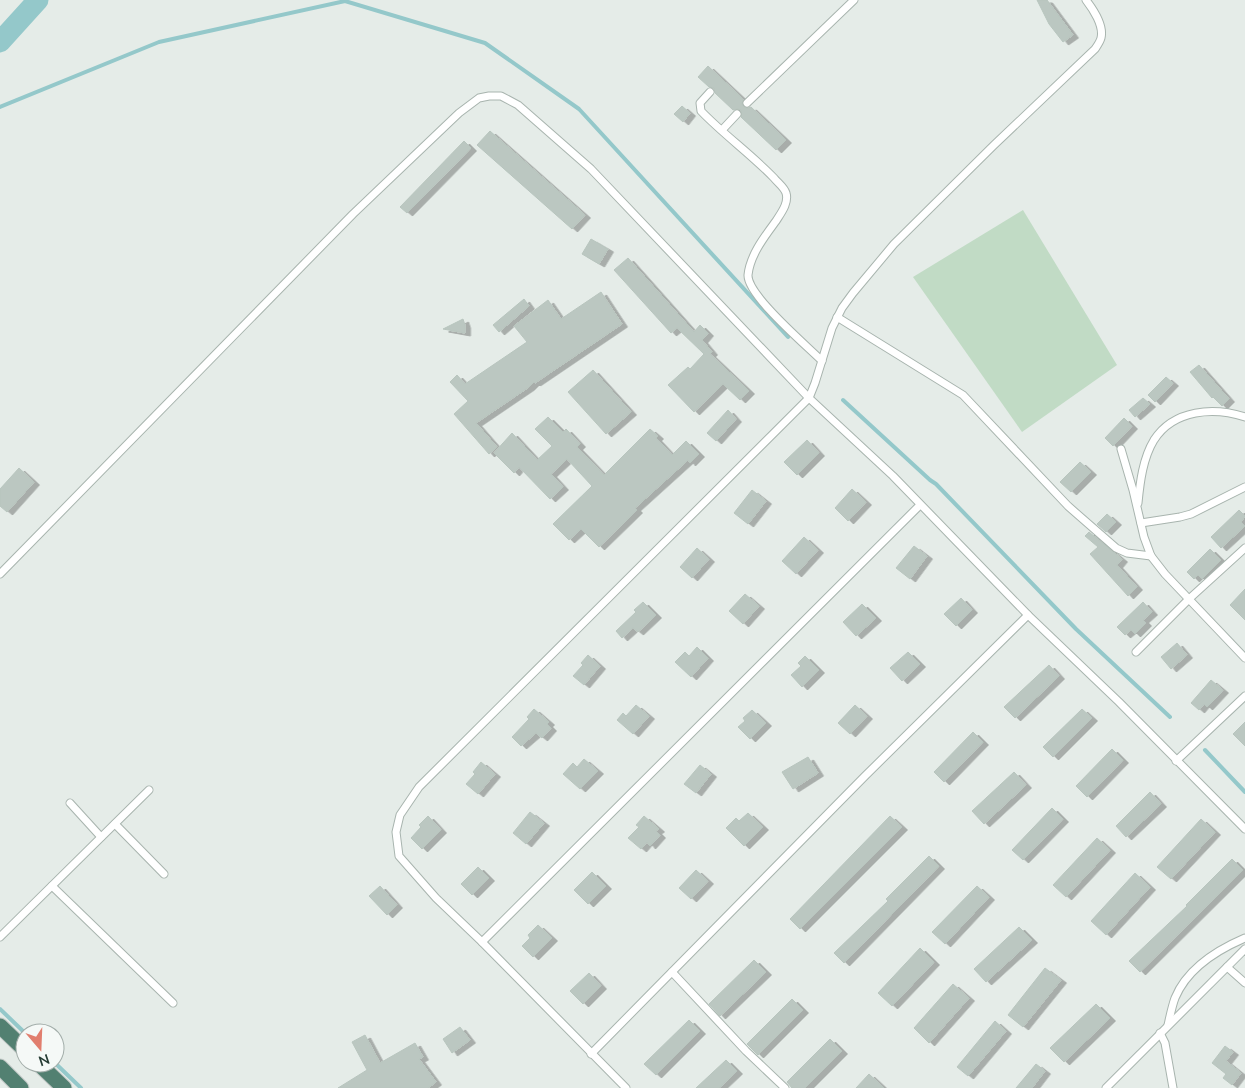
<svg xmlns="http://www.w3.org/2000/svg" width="1245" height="1088" viewBox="0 0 1245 1088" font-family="Mulish,sans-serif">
  <defs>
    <filter id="shadow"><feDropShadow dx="5.5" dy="3" stdDeviation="0" flood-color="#0004"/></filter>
  </defs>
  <rect width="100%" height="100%" fill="#e5ece8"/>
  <polygon fill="#c1dbc5" points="1023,210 1117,365 1022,432 913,277"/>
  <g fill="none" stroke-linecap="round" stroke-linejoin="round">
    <g stroke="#94c8ca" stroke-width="4">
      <polyline points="0,107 159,42 345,1 485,43 579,109 788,337"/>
      <polyline points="843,400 930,480 936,484 1076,629 1170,717"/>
      <polyline points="1205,750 1245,792"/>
      <polyline points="0,1009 25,1033"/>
      <polyline points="55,1063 81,1088"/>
    </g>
    <polyline stroke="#94c8ca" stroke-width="21" points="0,42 38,0"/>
  </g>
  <g fill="#bbc7c1" stroke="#b8c5be" filter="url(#shadow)">
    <polygon points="1037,0 1047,0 1073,35 1063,42 1049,24"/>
    <polygon points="708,66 743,99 742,104 744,107 748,108 751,107 786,140 776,150 741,117 741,110 738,109 733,110 715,93 714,88 709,87 698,77"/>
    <polygon points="682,106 690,113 683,122 674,114"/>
    <polygon points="490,131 585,215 572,229 477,145"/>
    <polygon points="464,141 471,148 407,213 400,207"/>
    <polygon points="591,239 608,249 599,264 582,254"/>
    <polygon points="628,258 694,332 700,325 708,333 702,340 712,352 710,354 749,391 740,400 723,384 694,412 668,385 688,367 690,369 704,354 677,328 671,333 614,270"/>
    <polygon points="601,292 622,324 535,383 534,382 529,387 476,423 497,447 489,454 454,414 468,401 450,382 457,375 465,384 527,342 514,326 548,300 561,319"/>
    <polygon points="524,299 529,306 499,332 493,325"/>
    <polygon points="463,319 465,325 465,333 443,329"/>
    <polygon points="1199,365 1229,399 1222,406 1213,397 1212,398 1190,372"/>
    <polygon points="593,370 631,412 606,434 568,392"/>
    <polygon points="1166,377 1173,383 1155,402 1148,395"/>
    <polygon points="1143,398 1150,404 1135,417 1129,410"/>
    <polygon points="728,410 736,419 716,441 707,433"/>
    <polygon points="548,417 563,432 566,429 580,444 577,447 604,475 650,429 658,436 656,438 672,455 686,441 699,454 690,463 688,460 635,508 637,510 599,547 581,529 569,540 553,524 592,486 567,459 551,474 563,487 550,499 519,467 514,473 494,453 512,433 537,460 552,446 535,429"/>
    <polygon points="1124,418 1132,426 1113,446 1105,438"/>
    <polygon points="807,440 819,453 797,475 784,462"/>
    <polygon points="1080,462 1091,472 1071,492 1060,482"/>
    <polygon points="19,468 34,482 7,512 0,506 0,489"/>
    <polygon points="852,489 866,502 848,521 835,508"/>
    <polygon points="752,490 766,501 748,524 734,513"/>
    <polygon points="1239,510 1245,516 1241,522 1245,526 1221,548 1211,537"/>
    <polygon points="1107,514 1116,522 1106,532 1097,524"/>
    <polygon points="1089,532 1122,559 1117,565 1137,587 1128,596 1090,554 1098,547 1085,536"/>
    <polygon points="804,537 818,550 796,574 782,561"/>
    <polygon points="914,546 927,556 910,579 896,568"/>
    <polygon points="697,548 709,559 692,578 680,567"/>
    <polygon points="1210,549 1221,560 1202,579 1198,575 1194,579 1187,572"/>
    <polygon points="1245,589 1245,620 1230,605"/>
    <polygon points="745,594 759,606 743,624 729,611"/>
    <polygon points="961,598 972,610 956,626 944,614"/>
    <polygon points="643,602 656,615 638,632 633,628 622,638 616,631 636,612 634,610"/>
    <polygon points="1143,602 1152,612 1143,620 1146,623 1135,634 1131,630 1125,635 1117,627"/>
    <polygon points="862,604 876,618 856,636 843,622"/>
    <polygon points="1177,643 1187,655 1171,669 1161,657"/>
    <polygon points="697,647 708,658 691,677 675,662 685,652 689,656"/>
    <polygon points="908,652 920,664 902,681 890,668"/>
    <polygon points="588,655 600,666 584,685 573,676 583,665 581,663"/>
    <polygon points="805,656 819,670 802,687 791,675 801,666 798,663"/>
    <polygon points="1049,665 1059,676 1015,718 1004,707"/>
    <polygon points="1211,680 1223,690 1207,707 1204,704 1199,710 1191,703"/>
    <polygon points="636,705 649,716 633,734 617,720 623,713 626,716"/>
    <polygon points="855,705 867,716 850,734 838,723"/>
    <polygon points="534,709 549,722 547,724 551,728 542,738 536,733 521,746 512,737 529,719 527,717"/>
    <polygon points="1082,709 1092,718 1053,757 1043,747"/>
    <polygon points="752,710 766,723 750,739 738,727 745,721 743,718"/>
    <polygon points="1245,722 1245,746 1233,734"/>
    <polygon points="973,732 983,742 944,782 934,772"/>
    <polygon points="1112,749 1123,760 1087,797 1076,786"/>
    <polygon points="808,757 818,773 793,789 782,772"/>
    <polygon points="584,759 598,771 580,789 563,774 573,763 577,767"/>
    <polygon points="481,762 495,774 478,794 466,784 475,774 473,772"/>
    <polygon points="700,765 711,774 696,793 684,784"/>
    <polygon points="1014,772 1026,785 984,824 972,811"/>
    <polygon points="1150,792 1161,804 1126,837 1116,826"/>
    <polygon points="1052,808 1063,819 1023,860 1012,850"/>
    <polygon points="530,812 544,823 526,844 513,833"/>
    <polygon points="748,813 763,827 744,846 726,828 736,818 739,821"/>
    <polygon points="428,816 441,830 422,849 411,838 421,827 419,825"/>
    <polygon points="644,816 659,829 656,831 660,835 650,846 647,842 641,849 628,838 639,827 636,825"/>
    <polygon points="890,816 902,827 800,929 790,919"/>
    <polygon points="1201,819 1215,832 1171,879 1157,867"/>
    <polygon points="1097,838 1110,850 1066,897 1053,885"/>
    <polygon points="929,856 939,866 844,963 834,953 888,901 886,899"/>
    <polygon points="1232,859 1243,870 1140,972 1129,961 1187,906 1186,905"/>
    <polygon points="478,867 489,878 472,895 461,884"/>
    <polygon points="696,870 708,881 691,899 679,888"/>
    <polygon points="592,872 606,886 588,904 574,890"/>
    <polygon points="1135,873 1150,887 1106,935 1091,921"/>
    <polygon points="380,886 397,905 387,915 369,896"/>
    <polygon points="977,886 989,897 945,944 932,932"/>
    <polygon points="538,925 552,938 533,957 522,946 530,938 528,935"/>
    <polygon points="1019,927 1032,940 986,982 974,969"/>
    <polygon points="920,948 934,962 892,1006 878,993"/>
    <polygon points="754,960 766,972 720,1016 709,1004"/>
    <polygon points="1045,968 1061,980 1023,1027 1008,1015"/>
    <polygon points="589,973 601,986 583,1004 570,991"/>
    <polygon points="953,984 969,998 929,1043 914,1028"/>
    <polygon points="792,999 803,1010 758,1055 747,1044"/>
    <polygon points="1096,1004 1110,1018 1064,1062 1050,1048"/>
    <polygon points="689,1020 700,1031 656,1075 644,1064"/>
    <polygon points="995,1021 1006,1031 968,1076 957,1067"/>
    <polygon points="460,1027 470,1040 452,1053 443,1039"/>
    <polygon points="365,1035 380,1063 415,1043 423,1057 419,1059 436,1082 428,1088 338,1088 367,1070 352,1042"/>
    <polygon points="830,1039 842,1051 805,1088 792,1088 787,1082"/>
    <polygon points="1225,1046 1233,1052 1226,1061 1241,1073 1232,1085 1223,1078 1226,1074 1212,1063"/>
    <polygon points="726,1060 737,1071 719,1088 696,1088"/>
    <polygon points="1036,1064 1045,1071 1032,1088 1016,1088"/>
    <polygon points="869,1074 884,1088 856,1088"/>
  </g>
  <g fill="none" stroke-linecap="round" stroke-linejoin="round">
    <g stroke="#a8b4ae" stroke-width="9">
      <g id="service">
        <path d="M710,92l-10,11 1,8c23,24 50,43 73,67 4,5 10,9 12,15 3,10 -5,20 -10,28 -11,15 -26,34 -28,54 -1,20 58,70 74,86"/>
        <polyline points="747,103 854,0"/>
        <polyline points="722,130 737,114"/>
        <polyline points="837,317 963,395 1068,506 1116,548 1127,553 1151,556"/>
        <polyline points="1121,449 1133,490 1144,537 1151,556 1165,574 1245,658"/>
        <path d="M1138,503c2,-21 5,-45 16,-63 20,-31 60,-33 91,-23"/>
        <polyline points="1141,523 1180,517 1191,514 1245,487"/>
        <polyline points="0,574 353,214 459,113 479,98 489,96 501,96 518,105 591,169 809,398 893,476 1028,615 1119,702 1245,829"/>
        <polyline points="1136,652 1189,599 1245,548"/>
        <polyline points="1176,761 1245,696"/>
        <polyline points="70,803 101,837"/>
        <polyline points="115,824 164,874"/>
        <polyline points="52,886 173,1003"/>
        <polyline points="0,937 149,790"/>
        <polyline points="482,942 920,505"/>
        <polyline points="1227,967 1245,983"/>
        <polyline points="672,972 746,1051 785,1088"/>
        <path d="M1168,1025c2,-9 4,-19 7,-27 12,-29 42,-48 70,-60"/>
        <polyline points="1160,1033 1165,1043 1173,1088"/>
        <polyline points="591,1054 865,776 1028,615"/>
        <path d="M626,1088l-144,-146 -46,-44 -37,-42 -3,-24 4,-17 19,-28 390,-389 6,-15 17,-55 10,-20 11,-15 41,-49 100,-99 101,-96c2,-3 5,-7 6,-11 3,-12 -8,-29 -15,-38"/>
        <polyline points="1106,1088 1245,949"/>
      </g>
    </g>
    <g stroke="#c2c8c6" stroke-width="17">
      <g id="trunk">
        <polyline points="0,1026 25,1050"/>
        <polyline points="38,1063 64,1088"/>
        <polyline points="0,1067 21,1088"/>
      </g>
    </g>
    <use href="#service" stroke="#fff" stroke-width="7"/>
    <use href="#trunk" stroke="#528071" stroke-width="15"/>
  </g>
  <g transform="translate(40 1048) rotate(161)"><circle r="24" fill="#f5f9f7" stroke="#a2ada9"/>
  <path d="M0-4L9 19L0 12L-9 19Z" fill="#e17e6e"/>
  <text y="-8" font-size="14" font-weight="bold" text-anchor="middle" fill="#263c34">N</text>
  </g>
</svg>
